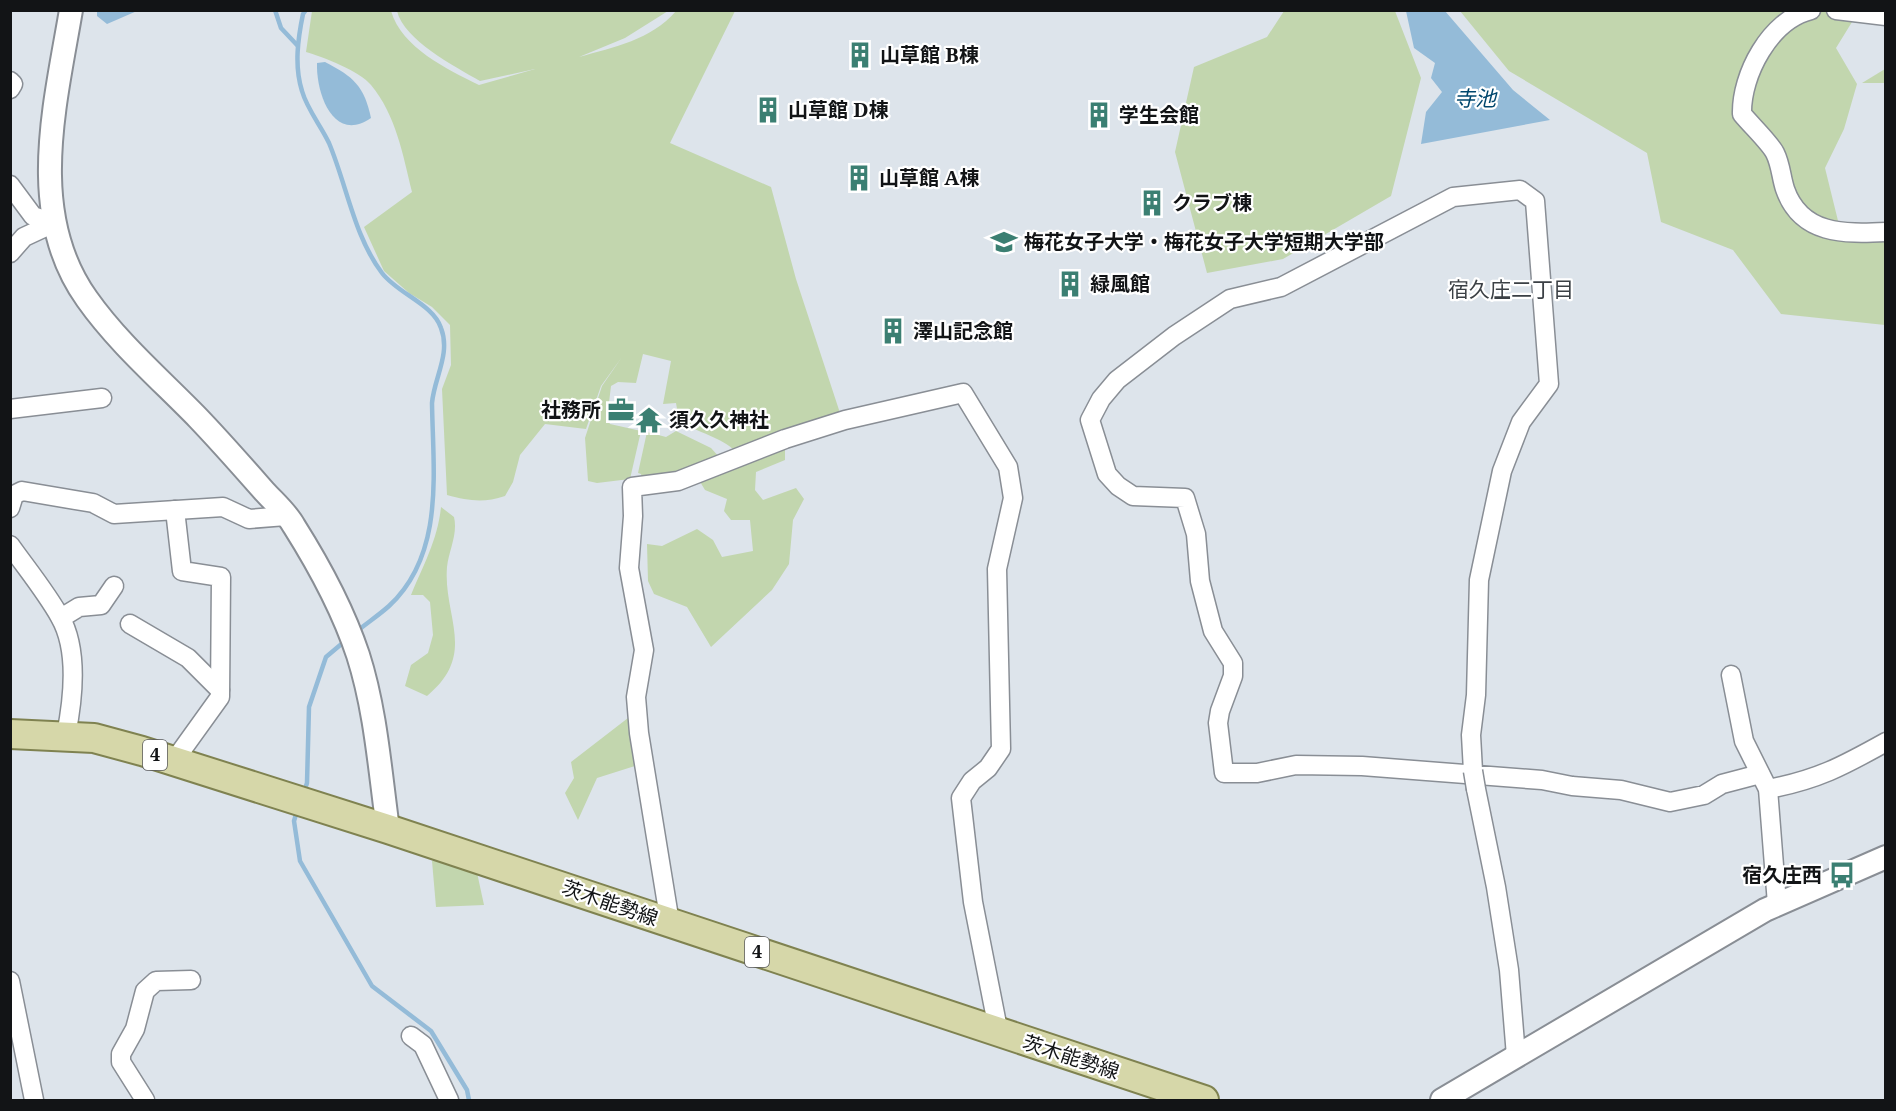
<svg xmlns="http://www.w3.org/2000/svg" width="1896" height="1111" viewBox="0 0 1896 1111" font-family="'Noto Serif','Noto Sans JP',serif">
  <rect width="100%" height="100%" fill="#dde4eb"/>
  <g fill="#c2d6ae">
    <path d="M312,11h79c11,37 56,58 88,74l56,-16 -55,12c-26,-15 -76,-41 -83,-70h271l-43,27 -46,19c35,-10 72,-17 97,-46h59l-65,132 101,44 25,92 44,134 -104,39c-14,-15 -39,-19 -57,-32l-3,-17 -13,1 8,-43 -28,-7 -7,29 -18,-1 -7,4 -4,33 3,5 31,7 -11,48 -33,4 -9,-2 -3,-43 17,-52 20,-29 -21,29 -15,43 -41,-5 -25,31 -7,27 -8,14c-21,7 -36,5 -58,-1l-5,-106 9,-24 -1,-40 -18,-18 -23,-14 -25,-22 -20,-44 48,-35c-9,-37 -16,-77 -41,-107 -11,-14 -48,-28 -65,-33z"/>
    <polygon points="1284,11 1395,11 1421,78 1391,196 1283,259 1207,273 1175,152 1194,67 1267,37"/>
    <polygon points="1460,11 1885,11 1885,25 1852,22 1836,48 1857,84 1844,129 1825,168 1842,237 1885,233 1885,325 1781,314 1733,250 1661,222 1647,153 1509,71"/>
    <polygon points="1885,69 1885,83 1862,83"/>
    <polygon points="676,431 711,448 720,458 675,474 642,478 641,474 638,473 647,432 666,437"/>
    <polygon points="785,447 785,460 756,472 755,490 763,500 796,488 804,499 793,520 789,564 772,590 711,647 687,607 654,594 648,581 647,544 662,546 697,529 713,540 722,557 753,551 750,520 731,520 724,511 727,499 705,490 699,480"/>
    <path d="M441,507l13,10c4,17 -5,33 -7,50 -4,50 31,87 -20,129l-22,-10 6,-21 17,-12 5,-18 -3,-33 -7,-7h-12c12,-29 27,-56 30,-88z"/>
    <polygon points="628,718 638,765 597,778 578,820 565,793 574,778 571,762"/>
    <polygon points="441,860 476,868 484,905 436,907 432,861"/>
  </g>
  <g fill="#94bbd8">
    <polygon points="97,11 97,10 137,11 107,24 97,16"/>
    <polygon points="1406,11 1445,11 1513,90 1550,120 1421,144 1426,112 1442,92 1431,78 1435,63 1414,48"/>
    <path d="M325,62c29,15 39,24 46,56 -38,26 -55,-25 -54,-55z"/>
  </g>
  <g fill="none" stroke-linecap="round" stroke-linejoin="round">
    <g stroke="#94bbd8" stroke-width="4.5">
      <polyline points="275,10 281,28 297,45"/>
      <path d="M306,10l-3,4c-5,24 -9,52 -1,77 5,18 19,35 27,52 18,43 25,93 53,130 16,21 51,31 59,55 10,26 -7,50 -9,75 1,69 13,151 -43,203 -10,9 -22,17 -33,26"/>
      <polyline points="304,792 307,783 309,707 326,657 345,641"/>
      <polyline points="297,811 294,821 300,861 372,986 431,1031 467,1090 469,1100"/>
    </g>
    <g stroke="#898e95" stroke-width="21">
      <g id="minor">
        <path d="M1811,10c-41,10 -70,65 -69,104 9,11 28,29 33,39 6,12 6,24 10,36 16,46 59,45 101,43"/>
        <polyline points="1836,10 1886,16"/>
        <polyline points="10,81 13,84 10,89"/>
        <polyline points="10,185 33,216 54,223"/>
        <polyline points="10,253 24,237 54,223"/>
        <polyline points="10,409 102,398"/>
        <polyline points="10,508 14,495 22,491 93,503 114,514 223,507 249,519 286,516"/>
        <path d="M10,545c17,24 36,47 50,72 19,33 13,83 6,118"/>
        <polyline points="61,618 79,607 101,605 114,586"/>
        <polyline points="130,624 188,658 220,690"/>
        <polyline points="1731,675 1744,741 1768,789 1777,904"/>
        <polyline points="174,761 220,697 221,577 182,571 175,510"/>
        <polyline points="1473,771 1471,735 1476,695 1479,580 1502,471 1521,422 1549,384 1535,201 1520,190 1453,197 1281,287 1230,299 1174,336 1117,380 1101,399 1090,420 1107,474 1118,486 1133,496 1185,498 1196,534 1200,581 1213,631 1233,663 1233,676 1220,711 1218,723 1224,773 1257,773 1296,765 1362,766 1542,780 1572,786 1621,790 1670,802 1704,795 1722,784 1760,774"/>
        <polyline points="1476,789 1496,887 1509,970 1516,1056"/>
        <path d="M1768,789c49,-9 75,-23 118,-47"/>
        <polyline points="670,923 639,733 636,697 644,650 629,568 633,516 632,487 678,481 785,439 845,420 963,393 1008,467 1013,498 997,569 1001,749 988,768 972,781 961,798 973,902 999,1034"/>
        <polyline points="10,981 34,1100"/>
        <polyline points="411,1036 423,1045 449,1100"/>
        <polyline points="145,1100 121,1062 121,1054 135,1029 145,991 156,981 191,980"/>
      </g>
    </g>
    <g stroke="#898e95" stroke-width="26">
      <g id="tertiary">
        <path d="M71,10c-16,95 -45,204 16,289 31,44 74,81 111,119 23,24 44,48 66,73 10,11 23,22 30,35 24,38 50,87 64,129 18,56 22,117 30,174"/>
        <polyline points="1442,1100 1765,910 1886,857"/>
      </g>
    </g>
    <g stroke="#7f8250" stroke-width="32">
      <polyline id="primary" points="10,734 94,738 142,751 388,829 1204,1100"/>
    </g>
    <use href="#minor" stroke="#fff" stroke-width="18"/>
    <use href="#tertiary" stroke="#fff" stroke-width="22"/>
    <use href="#primary" stroke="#d6d7a9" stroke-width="28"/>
    <g stroke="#898e95" stroke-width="21" stroke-linecap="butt">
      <polyline id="minor-bridge" points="1473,771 1476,789"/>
    </g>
    <use href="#minor-bridge" stroke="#fff" stroke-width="18"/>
  </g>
  <defs>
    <g id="building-bare" transform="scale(2.07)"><path d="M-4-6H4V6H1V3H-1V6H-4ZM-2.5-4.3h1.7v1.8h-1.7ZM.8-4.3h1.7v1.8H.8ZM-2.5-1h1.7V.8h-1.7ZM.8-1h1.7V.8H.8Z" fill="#3b7f72" stroke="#fff" stroke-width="2.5" paint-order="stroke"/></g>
    <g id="university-bare" transform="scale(2.07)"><path d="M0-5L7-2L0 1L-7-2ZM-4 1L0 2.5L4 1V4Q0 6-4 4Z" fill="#3b7f72" stroke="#fff" stroke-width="2.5" paint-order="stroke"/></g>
    <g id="office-bare" transform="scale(2.07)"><path d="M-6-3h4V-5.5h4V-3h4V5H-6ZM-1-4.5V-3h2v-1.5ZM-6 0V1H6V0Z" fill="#3b7f72" stroke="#fff" stroke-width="2.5" paint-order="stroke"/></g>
    <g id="temple-bare" transform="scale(2.07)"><path d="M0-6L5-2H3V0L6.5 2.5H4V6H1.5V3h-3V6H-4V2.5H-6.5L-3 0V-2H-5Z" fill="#3b7f72" stroke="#fff" stroke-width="2.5" paint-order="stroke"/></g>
    <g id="bus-bare" transform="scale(2.07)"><path d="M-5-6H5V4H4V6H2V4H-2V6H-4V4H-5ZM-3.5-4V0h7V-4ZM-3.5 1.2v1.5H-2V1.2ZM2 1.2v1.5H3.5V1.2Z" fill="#3b7f72" stroke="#fff" stroke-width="2.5" paint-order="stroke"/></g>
  </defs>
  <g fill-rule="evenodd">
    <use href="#building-bare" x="860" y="55"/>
    <use href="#building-bare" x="768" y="110"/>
    <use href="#building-bare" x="1099" y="115"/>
    <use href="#building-bare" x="859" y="178"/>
    <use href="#building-bare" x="1152" y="203"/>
    <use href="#university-bare" x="1004" y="242"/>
    <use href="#building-bare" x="1070" y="284"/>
    <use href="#building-bare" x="893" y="331"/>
    <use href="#office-bare" x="621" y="410"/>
    <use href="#temple-bare" x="649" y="420"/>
    <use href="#bus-bare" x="1842" y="875"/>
  </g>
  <g text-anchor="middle" stroke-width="4.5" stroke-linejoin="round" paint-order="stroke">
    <g fill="#fff" stroke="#595a5c" stroke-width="1.5">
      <rect x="143" y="740" width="24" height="30" rx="4.5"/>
      <rect x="745" y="937" width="24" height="30" rx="4.5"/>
    </g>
    <g font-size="18" font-weight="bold" fill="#121416">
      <text x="155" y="761">4</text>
      <text x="757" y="958">4</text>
    </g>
    <g font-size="20" font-weight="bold" fill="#121416" stroke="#fff" text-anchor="start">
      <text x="880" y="62">山草館 B棟</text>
      <text x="788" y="117">山草館 D棟</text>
      <text x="1119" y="122">学生会館</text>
      <text x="879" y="185">山草館 A棟</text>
      <text x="1172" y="210">クラブ棟</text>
      <text x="1024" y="249">梅花女子大学・梅花女子大学短期大学部</text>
      <text x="1090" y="291">緑風館</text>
      <text x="913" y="338">澤山記念館</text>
      <text x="601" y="417" text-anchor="end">社務所</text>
      <text x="669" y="427">須久久神社</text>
      <text x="1822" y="882" text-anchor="end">宿久庄西</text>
    </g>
    <g font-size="20" fill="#121416" stroke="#fff">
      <text transform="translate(610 903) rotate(19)" y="7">茨木能勢線</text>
      <text transform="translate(1071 1057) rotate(18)" y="7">茨木能勢線</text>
    </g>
    <g font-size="21" font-style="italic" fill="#00476d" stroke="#fff">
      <text x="1475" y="106">寺池</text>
    </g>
    <g font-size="21" fill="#3b4045" stroke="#fff">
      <text x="1511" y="297">宿久庄二丁目</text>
    </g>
  </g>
  <rect width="1896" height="1111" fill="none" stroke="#121416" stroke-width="24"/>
</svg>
